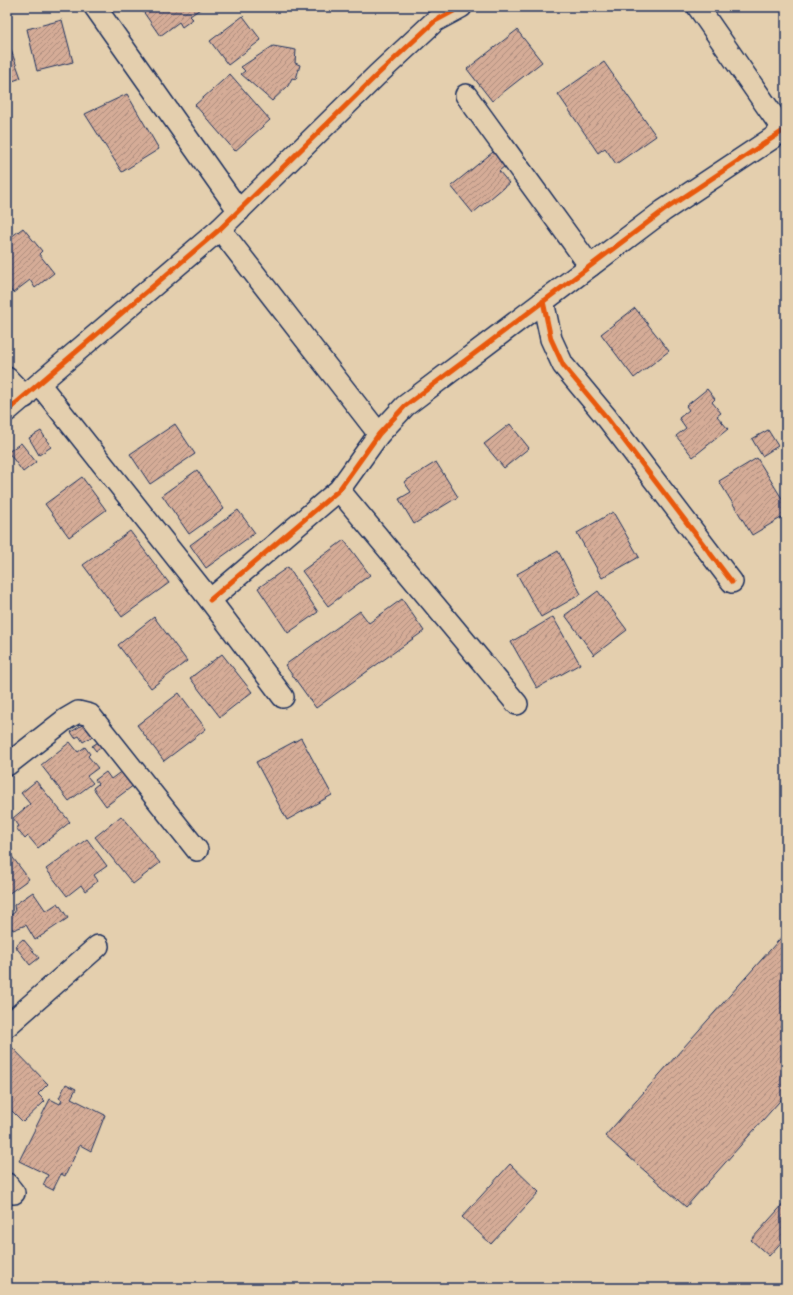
<svg xmlns="http://www.w3.org/2000/svg" width="793" height="1295" viewBox="0 0 793 1295" font-family="'Shantell Sans',sans-serif">
  <defs>
    <pattern id="building-hatch" width="6" height="6" patternUnits="userSpaceOnUse"><rect width="6" height="6" fill="#d5ac97"/><path d="M-1 1l2-2M0 6l6-6M5 7l2-2" fill="none" stroke="#ac8c7e"/></pattern>
  </defs>
  <rect width="100%" height="100%" fill="#e4cfae"/>
  <filter id="ink" filterUnits="userSpaceOnUse"><feTurbulence type="fractalNoise" baseFrequency=".025" numOctaves="2"/><feDisplacementMap in="SourceGraphic" scale="8" xChannelSelector="R" yChannelSelector="G"/><feConvolveMatrix kernelMatrix="1 2 1 2 8 2 1 2 1" color-interpolation-filters="sRGB"/></filter>
  <g filter="url(#ink)">
    <g fill="url(#building-hatch)" stroke="#1b2f5e">
      <polygon points="140,7 203,7 190,16 193,19 182,27 179,22 160,36"/>
      <polygon points="243,16 261,40 228,65 210,41"/>
      <polygon points="62,20 73,62 37,71 27,29"/>
      <polygon points="517,30 542,62 492,101 467,69"/>
      <polygon points="7,39 21,78 7,83"/>
      <polygon points="273,46 296,50 295,63 300,65 296,79 292,78 288,86 272,101 241,74 245,71 241,67"/>
      <polygon points="604,62 656,136 616,164 605,148 598,153 558,94"/>
      <polygon points="230,74 270,120 235,151 195,105"/>
      <polygon points="127,94 159,149 122,172 85,114"/>
      <polygon points="493,152 505,166 499,171 509,183 473,213 451,186"/>
      <polygon points="23,228 42,251 39,254 54,273 35,288 30,280 13,293 7,285 7,240"/>
      <polygon points="635,308 669,351 634,378 601,334"/>
      <polygon points="707,389 715,399 712,402 721,413 717,416 728,429 693,457 676,436 686,428 679,418 689,410 686,406"/>
      <polygon points="175,424 195,454 150,484 130,454"/>
      <polygon points="510,424 529,448 504,468 484,444"/>
      <polygon points="768,430 778,446 762,456 752,439"/>
      <polygon points="41,431 51,447 39,455 29,438"/>
      <polygon points="21,443 36,462 23,472 8,452"/>
      <polygon points="757,458 786,505 786,515 752,535 719,481"/>
      <polygon points="436,462 458,497 414,524 399,499 411,492 404,482"/>
      <polygon points="197,470 224,509 189,534 162,495"/>
      <polygon points="82,477 106,510 69,537 45,504"/>
      <polygon points="238,510 255,533 206,568 190,545"/>
      <polygon points="613,512 639,557 602,578 577,533"/>
      <polygon points="130,531 169,583 122,617 83,565"/>
      <polygon points="344,540 370,575 328,606 302,571"/>
      <polygon points="558,551 581,594 541,617 517,574"/>
      <polygon points="288,567 318,612 288,633 258,588"/>
      <polygon points="598,591 627,630 594,655 565,615"/>
      <polygon points="402,599 424,631 316,708 285,665 360,611 369,623"/>
      <polygon points="154,617 187,661 151,688 118,645"/>
      <polygon points="553,617 580,664 537,688 511,642"/>
      <polygon points="222,654 252,692 220,717 190,678"/>
      <polygon points="179,693 206,729 164,761 137,725"/>
      <polygon points="87,722 96,734 83,742 79,736 75,738 71,732"/>
      <polygon points="301,738 332,795 287,820 256,762"/>
      <polygon points="103,739 110,750 106,753 102,747 96,751 92,746"/>
      <polygon points="70,742 78,752 85,747 90,754 88,756 98,768 87,776 93,783 69,801 41,765"/>
      <polygon points="127,767 138,782 106,806 93,788 98,784 95,780 106,772 111,779"/>
      <polygon points="36,781 70,822 38,848 28,836 25,839 16,828 19,826 13,818 30,804 21,793"/>
      <polygon points="121,816 160,863 133,884 95,837"/>
      <polygon points="87,839 107,866 94,875 98,881 85,891 81,885 67,896 46,869"/>
      <polygon points="7,850 29,879 8,894 7,894"/>
      <polygon points="33,892 46,911 58,903 68,918 35,940 26,925 13,930 7,920 7,918 15,912 14,905"/>
      <polygon points="786,932 786,1094 686,1207 605,1136"/>
      <polygon points="23,939 39,958 30,965 15,946"/>
      <polygon points="9,1044 48,1084 38,1094 45,1101 23,1122 7,1106 7,1046"/>
      <polygon points="66,1084 76,1089 71,1098 105,1115 91,1151 80,1145 65,1176 61,1174 53,1190 43,1185 48,1175 19,1161 50,1099 60,1104 62,1100 59,1098"/>
      <polygon points="510,1164 539,1192 491,1244 462,1217"/>
      <polygon points="786,1201 786,1237 769,1256 751,1240"/>
    </g>
    <g fill="none" stroke-linecap="round" stroke-linejoin="round">
      <g stroke="#1b2f5e" stroke-width="24">
        <g id="street">
          <polyline points="95,7 239,211"/>
          <polyline points="698,7 786,134"/>
          <polyline points="466,95 590,266"/>
          <polyline points="220,229 379,434"/>
          <polyline points="543,301 551,339 563,365 607,418 732,582"/>
          <polyline points="7,378 25,397"/>
          <polyline points="40,385 210,600 283,697"/>
          <polyline points="7,411 220,229 377,75 435,21 461,7"/>
          <polyline points="339,490 517,704"/>
          <polyline points="210,600 339,490 379,434 405,406 663,211 783,131"/>
          <polyline points="7,765 66,719 78,712 90,715 197,850"/>
          <polyline points="7,1026 98,946"/>
          <polyline points="7,1184 14,1193"/>
        </g>
      </g>
      <use href="#street" stroke="#e4cfae" stroke-width="21"/>
      <g stroke="#e4cfae" stroke-width="8">
        <g id="cycleway">
          <polyline points="543,301 551,339 563,365 607,418 732,582"/>
          <polyline points="7,411 220,229 377,75 435,21 461,7"/>
          <polyline points="210,600 339,490 379,434 405,406 663,211 783,131"/>
        </g>
      </g>
      <use href="#cycleway" stroke="#e8590c" stroke-width="5"/>
    </g>
  </g>
  <rect width="793" height="1295" fill="none" stroke="#e4cfae" stroke-width="24"/>
  <rect x="12" y="12" width="769" height="1271" fill="none" stroke="#1b2f5e" stroke-width="1.5" filter="url(#ink)"/>
</svg>
